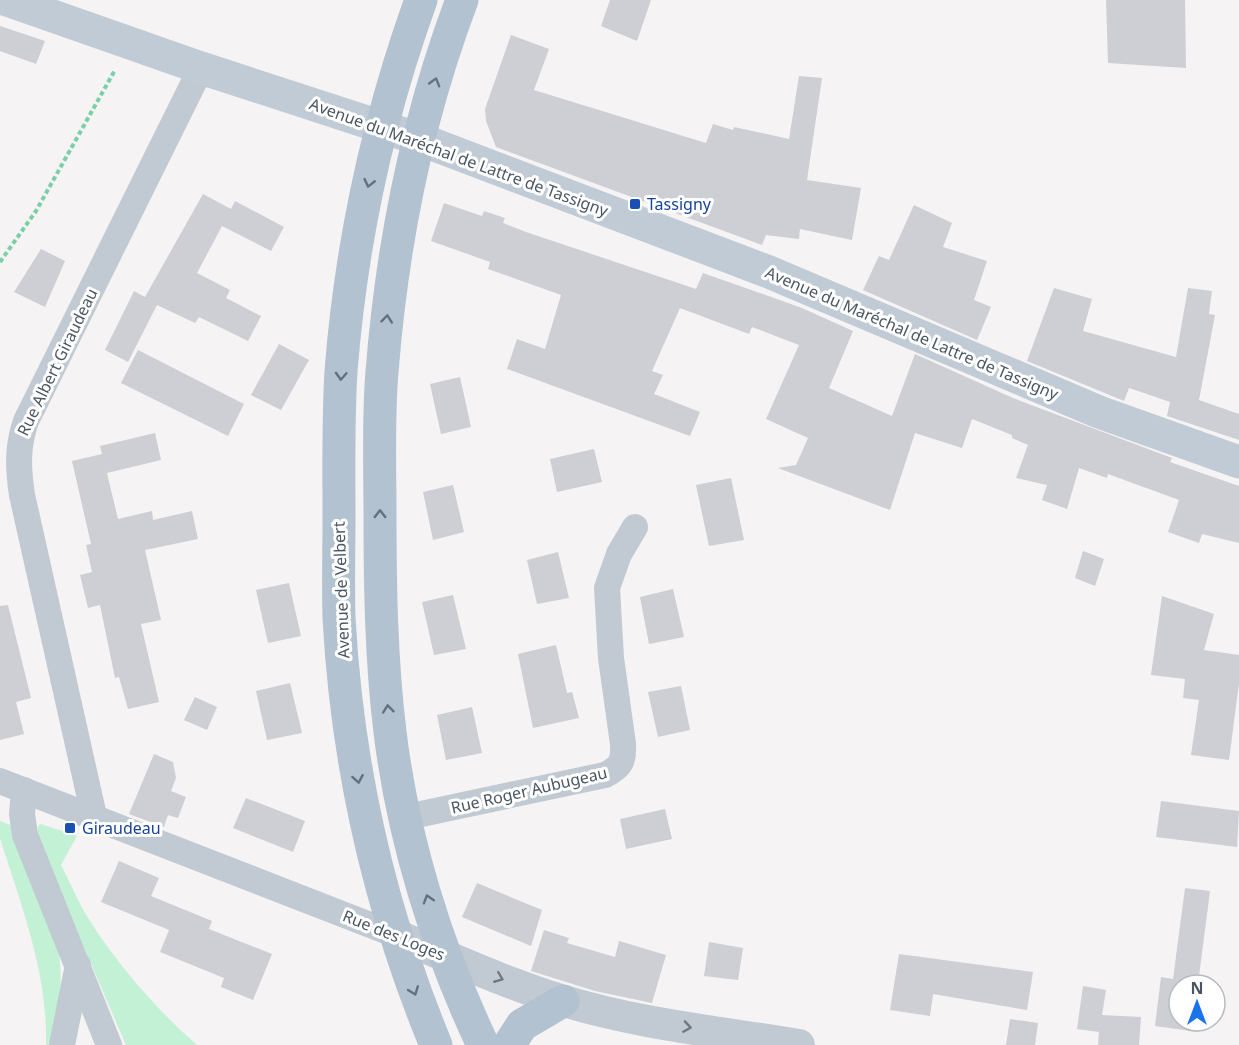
<svg xmlns="http://www.w3.org/2000/svg" width="1239" height="1045" viewBox="0 0 1239 1045" font-family="'Noto Sans',sans-serif">
  <rect width="100%" height="100%" fill="#f5f3f3"/>
  <g fill="#c3f1d5">
    <path d="M0,821l13,5 44,118c8,34 1,67 -4,101h-7c2,-72 -25,-140 -46,-207z"/>
    <path d="M41,824l36,12 -16,29c9,17 17,37 27,53 29,46 68,91 109,127h-71l-90,-209 2,-10z"/>
  </g>
  <g fill="#cdcfd5">
    <polygon points="610,0 651,0 637,41 601,26"/>
    <polygon points="1106,0 1185,0 1186,68 1108,63"/>
    <polygon points="0,26 45,41 36,64 0,51"/>
    <polygon points="511,35 549,49 534,90 706,143 713,124 733,130 734,127 789,139 799,76 822,78 807,180 861,188 852,240 800,229 799,239 766,235 762,245 496,147 486,121 485,109"/>
    <polygon points="203,194 231,209 235,201 284,227 271,251 222,226 197,273 230,290 226,298 261,316 248,341 199,317 195,323 157,305 128,362 105,350 134,291 145,297"/>
    <polygon points="444,203 482,216 484,211 505,218 503,223 526,232 696,289 703,273 802,308 853,331 829,388 892,416 915,354 1013,398 1172,458 1170,462 1239,486 1239,543 1202,534 1199,543 1168,532 1179,500 1108,474 1107,478 1079,468 1067,509 1042,500 1047,485 1016,478 1028,445 1012,438 1012,435 972,419 962,448 915,433 890,510 778,468 796,465 808,438 766,419 799,345 752,327 749,334 680,308 652,371 663,375 654,394 700,412 690,436 507,369 517,339 545,349 561,295 488,269 490,262 431,241"/>
    <polygon points="914,205 952,223 943,247 987,261 974,300 991,307 977,340 863,290 879,256 889,260"/>
    <polygon points="41,249 65,261 45,307 14,292"/>
    <polygon points="1054,288 1092,299 1083,331 1176,357 1188,288 1212,291 1209,314 1215,315 1199,400 1239,414 1239,440 1167,416 1170,402 1129,388 1124,401 1027,361"/>
    <polygon points="279,344 309,360 281,410 251,395"/>
    <polygon points="138,350 244,404 228,436 121,383"/>
    <polygon points="460,377 471,427 441,434 430,384"/>
    <polygon points="155,433 161,460 107,473 104,461 118,519 152,511 153,520 192,511 198,539 145,550 161,620 141,624 159,702 128,709 119,677 115,678 100,605 88,608 80,575 92,572 86,545 91,544 72,461 102,454 100,446"/>
    <polygon points="594,449 602,482 557,492 550,459"/>
    <polygon points="731,478 744,540 709,546 696,485"/>
    <polygon points="453,485 464,532 433,540 423,492"/>
    <polygon points="1083,551 1104,559 1095,586 1075,578"/>
    <polygon points="558,552 569,598 537,604 527,560"/>
    <polygon points="289,583 301,636 268,643 256,590"/>
    <polygon points="673,589 684,637 649,644 640,597"/>
    <polygon points="453,595 466,649 434,655 422,602"/>
    <polygon points="1162,596 1214,614 1204,650 1239,655 1239,683 1229,760 1191,755 1199,700 1183,698 1185,679 1151,675"/>
    <polygon points="8,605 31,698 16,702 24,734 0,740 0,606"/>
    <polygon points="556,645 567,693 572,692 579,718 533,728 518,654"/>
    <polygon points="290,683 302,733 267,740 256,691"/>
    <polygon points="681,686 690,730 658,737 648,692"/>
    <polygon points="195,697 217,707 207,730 184,720"/>
    <polygon points="472,707 482,753 446,760 437,715"/>
    <polygon points="154,754 173,762 176,778 171,791 186,797 178,818 168,815 164,827 129,814"/>
    <polygon points="246,798 305,821 293,852 233,828"/>
    <polygon points="1161,801 1239,811 1237,847 1156,837"/>
    <polygon points="665,809 672,839 626,849 620,819"/>
    <polygon points="119,861 159,878 151,896 212,921 209,929 272,954 253,1000 221,987 224,978 160,952 169,930 101,902"/>
    <polygon points="477,883 542,910 531,946 462,917"/>
    <polygon points="1185,888 1210,891 1198,984 1204,985 1179,985 1179,1021 1200,1021 1198,1032 1155,1026 1161,977 1173,979"/>
    <polygon points="544,930 569,938 567,943 615,957 619,941 666,955 652,1003 595,991 531,971"/>
    <polygon points="709,942 743,948 738,980 704,976"/>
    <polygon points="899,954 1033,972 1027,1010 933,994 930,1016 890,1010"/>
    <polygon points="1083,986 1106,990 1102,1015 1141,1017 1139,1045 1098,1045 1099,1032 1077,1029"/>
    <polygon points="1010,1019 1038,1023 1035,1045 1006,1045"/>
  </g>
  <g fill="none" stroke-linecap="round" stroke-linejoin="round">
    <polyline stroke="#7ad0a6" stroke-width="4" stroke-dasharray="4.5 3" stroke-linecap="butt" points="0,262 36,211 115,70"/>
    <g stroke="#c1cad2" stroke-width="26">
      <polyline points="0,781 396,935"/>
      <polyline points="24,790 22,814 25,835 109,1045"/>
      <path d="M94,816l-72,-321c-4,-27 -5,-48 4,-74l175,-353"/>
      <path d="M407,817l198,-42c16,-8 19,-14 18,-31l-12,-86 -4,-70 12,-34 16,-27"/>
      <polyline points="62,1045 78,965"/>
    </g>
    <path stroke="#c1cad2" stroke-width="32" d="M396,935c55,23 109,48 165,65 77,24 159,32 238,45"/>
    <polyline stroke="#c1cbd6" stroke-width="33" points="7,0 201,68 419,139 769,272 1099,412 1239,462"/>
    <g stroke="#b3c2d1" stroke-width="33">
      <path d="M421,0c-43,119 -70,245 -80,371 -3,48 -2,97 -2,145 0,34 -1,68 0,102 8,146 41,292 97,427"/>
      <path d="M462,0c-45,119 -70,245 -80,372 -4,46 -2,93 -2,140 0,73 1,146 10,220 13,107 47,216 93,313"/>
      <polyline points="509,1045 522,1025 563,1001"/>
    </g>
  </g>
  <defs><path id="oneway-chevron" d="M-2-3.5L2.5 0L-2 3.5" fill="none" stroke-width="1.6" stroke-linecap="round" stroke-linejoin="round" transform="scale(1.5)"/></defs>
  <g stroke="#64717d">
    <use href="#oneway-chevron" transform="translate(435 82) rotate(-74)"/>
    <use href="#oneway-chevron" transform="translate(369 183) rotate(103)"/>
    <use href="#oneway-chevron" transform="translate(387 319) rotate(-84)"/>
    <use href="#oneway-chevron" transform="translate(341 376) rotate(93)"/>
    <use href="#oneway-chevron" transform="translate(380 514) rotate(-90)"/>
    <use href="#oneway-chevron" transform="translate(388 709) rotate(-96)"/>
    <use href="#oneway-chevron" transform="translate(358 779) rotate(80)"/>
    <use href="#oneway-chevron" transform="translate(428 899) rotate(-107)"/>
    <use href="#oneway-chevron" transform="translate(414 991) rotate(69)"/>
  </g>
  <g stroke="#6e7983">
    <use href="#oneway-chevron" transform="translate(499 978) rotate(22)"/>
    <use href="#oneway-chevron" transform="translate(687 1027) rotate(9)"/>
  </g>
  <g fill="#1a4fb4" stroke="#fff" stroke-width="2">
    <rect x="629" y="198" width="12" height="12" rx="3"/>
    <rect x="64" y="822" width="12" height="12" rx="3"/>
  </g>
  <g text-anchor="middle" stroke-width="6" stroke-linejoin="round" paint-order="stroke">
    <g font-size="16" fill="#4a5661" stroke="#fff">
      <text transform="translate(459 157) rotate(20)" y="6">Avenue du Maréchal de Lattre de Tassigny</text>
      <text transform="translate(912 333) rotate(23)" y="6">Avenue du Maréchal de Lattre de Tassigny</text>
      <text transform="translate(57 362) rotate(-64)" y="6">Rue Albert Giraudeau</text>
      <text transform="translate(341 590) rotate(-92)" y="6">Avenue de Velbert</text>
      <text transform="translate(529 790) rotate(-13)" y="6">Rue Roger Aubugeau</text>
      <text transform="translate(394 935) rotate(22)" y="6">Rue des Loges</text>
    </g>
    <g font-size="16" fill="#164399" stroke="#fff" text-anchor="start">
      <text x="647" y="210">Tassigny</text>
      <text x="82" y="834">Giraudeau</text>
    </g>
  </g>
  <g transform="translate(1197 1003)"><circle r="28" fill="#ffffff" stroke="#b7bbc0" stroke-width="1.5"/>
  <path d="M0-4.5L10 22L0 15L-10 22Z" fill="#1a73e8"/>
  <text y="-9" font-size="16" font-weight="bold" text-anchor="middle" fill="#4a5661">N</text>
  </g>
</svg>
